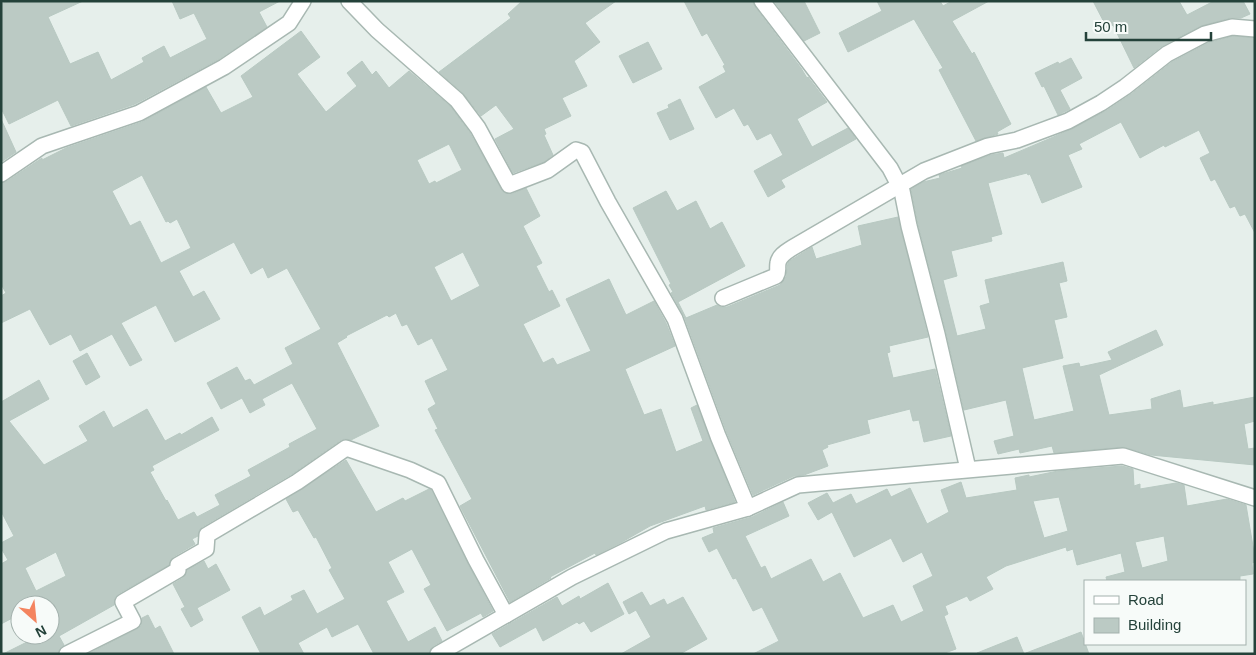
<svg xmlns="http://www.w3.org/2000/svg" width="1256" height="655" viewBox="0 0 1256 655" font-family="Arial,sans-serif">
  <rect width="100%" height="100%" fill="#e6efeb"/>
  <g fill="#bbcac4" stroke="#b8c9c2" fill-rule="evenodd">
    <polygon points="8,1 83,1 48,17 70,64 98,52 111,80 144,62 142,58 164,46 170,58 207,39 194,13 180,19 172,1 280,1 259,12 267,27 219,59 135,104 71,126 58,100 9,124 1,108 1,4"/>
    <polygon points="522,1 616,1 585,23 600,42 574,61 587,86 562,98 571,116 544,129 546,134 544,135 553,155 544,162 513,173 495,139 514,129 496,105 481,116 463,93 439,72 511,18 508,14"/>
    <polygon points="684,1 753,1 755,7 801,68 807,78 808,77 827,102 797,119 812,147 848,128 856,139 781,180 785,187 768,197 754,171 783,155 771,133 757,140 748,124 744,126 734,108 716,118 699,87 726,72 723,66 725,65 707,33 702,36"/>
    <polygon points="774,1 804,1 820,33 804,41"/>
    <polygon points="877,1 940,1 943,6 952,1 989,1 952,21 972,54 974,52 1011,124 997,132 998,134 976,141 939,70 943,68 914,19 848,52 839,33 882,11"/>
    <polygon points="1093,1 1179,1 1187,15 1214,1 1243,1 1250,14 1241,18 1230,18 1201,26 1162,46 1134,68 1113,25 1107,28"/>
    <path d="M301,31l19,26 -23,17 29,38 31,-26 -10,-13 15,-12 10,14 4,-4 13,17 20,-17 41,35 20,27 33,59 9,2 14,-6 14,28 -17,10 19,37 -6,3 13,26 3,-2 8,16 -37,18 20,39 10,-5 4,7 34,-14 -25,-52 43,-20 17,36 28,-14 12,22 9,23 -50,23 19,46 17,-6 15,43 27,-11 -12,-33 6,-3 38,97 -29,8 -1,-4 -55,20 -28,16 -26,13 -1,-2 -45,24 1,1 -41,24 -50,-96 12,-7 -37,-69 3,-1 -10,-20 8,-5 -11,-23 23,-11 -16,-32 -14,7 -11,-21 -5,2 -6,-13 -7,4 -2,-2 -41,21 1,1 -10,6 42,83 -28,14 -6,-1 -4,1 -49,34 -90,53 -3,3 -1,6 -6,3 3,5 -22,13 -4,8 -51,29 -3,4 -1,7 -55,31 5,9 -4,3 -2,6h-55l38,-19h9v-30h-30v9l-19,10v-60l7,-4 -7,-12v-5l13,-7 -13,-25v-109l38,-22 10,19 -40,22 35,44 44,-24 -9,-15 25,-15 9,17 34,-19 18,32 15,-8 1,2 31,-18 7,13 -67,36 2,4 -4,2 16,29 1,-1 11,20 16,-8 3,5 23,-12 -5,-10 36,-19 -3,-6 42,-23 -1,-3 28,-15 -25,-46 -30,16 3,6 -15,8 -8,-15 -21,11 -14,-26 30,-16 8,14 5,-2 4,6 39,-21 -8,-16 36,-19 -34,-61 -19,10 -5,-11 -12,7 -17,-32 -55,29 14,26 11,-6 16,28 -45,23 -19,-37 -35,18 21,37 -12,6 -18,-32 -32,17 -9,-17 -21,11 -20,-36 -29,14v-27l5,-3 -5,-9v-101l5,-1 36,-24v2l24,-12 76,-26 64,-35 15,26 32,-16 -12,-21zM449,144l13,26 -26,13 -1,-2 -6,3 -12,-24zM142,175l24,47 2,-1 2,2 7,-4 14,29 -30,15 -21,-42 -10,5 -18,-35zM463,252l17,34 -29,15 -17,-34zM56,552l10,24 -30,15 -11,-23z"/>
    <polygon points="1233,36 1255,38 1255,233 1245,214 1240,216 1235,206 1230,208 1215,179 1211,181 1200,158 1210,153 1199,130 1165,147 1164,145 1140,158 1121,122 1079,144 1082,149 1068,155 1082,187 1042,203 1030,174 1028,175 1027,173 988,183 1002,234 991,237 992,241 951,251 957,276 943,280 957,336 986,329 980,306 990,303 985,280 1063,262 1067,281 1059,283 1067,317 1054,320 1063,358 1022,368 1034,420 1074,411 1063,366 1079,363 1080,367 1112,360 1108,352 1156,330 1163,345 1099,375 1109,415 1152,409 1151,399 1180,390 1183,408 1213,402 1213,405 1255,397 1255,421 1244,424 1248,449 1255,448 1255,465 1151,455 1123,447 1054,453 1052,446 1020,453 1019,449 998,454 994,441 1014,436 1006,400 964,410 946,332 918,224 911,189 923,182 940,178 939,175 962,168 961,166 991,155 1003,153 1004,158 1072,129 1106,111 1130,95 1172,62 1208,43"/>
    <polygon points="648,42 662,69 633,83 619,56"/>
    <polygon points="1071,58 1082,78 1060,90 1070,109 1058,115 1044,86 1042,87 1035,73 1058,62 1059,64"/>
    <polygon points="680,99 694,129 670,140 657,113 669,108 668,105"/>
    <polygon points="1,119 16,152 1,162"/>
    <polygon points="666,191 677,211 696,201 710,229 722,222 745,266 678,302 686,318 717,305 721,307 727,307 780,285 786,277 788,262 812,247 816,259 862,245 858,226 898,217 928,337 889,346 890,352 887,353 893,378 935,369 951,436 924,442 919,420 913,421 910,409 867,420 870,433 827,445 828,447 822,450 828,466 804,475 794,476 753,495 727,433 684,316 671,293 673,292 669,285 671,284 633,208"/>
    <polygon points="87,353 100,377 86,385 73,361"/>
    <polygon points="346,460 376,512 403,498 405,501 429,489 431,490 468,564 493,611 483,617 481,613 447,631 424,589 431,585 412,549 388,562 404,592 386,601 408,642 435,627 442,641 433,646 429,654 374,654 358,624 332,637 327,627 298,643 304,654 261,654 242,617 260,607 264,616 293,600 291,596 304,590 317,614 345,599 329,570 332,568 316,537 314,538 298,510 293,512 286,499"/>
    <path d="M1122,466l11,3 1,17 6,-2v5l36,-6 8,2 3,21 40,-7 19,6 9,53v4l-3,1 1,11 -13,2v5h-133l-1,-4 19,-5 -4,-19 -44,12 -4,-16 -6,2 -1,-4 -60,19 -20,11 7,12 -23,12 -3,-5 -22,10 3,8 -4,2 12,33 -14,5h-189l26,-13 -17,-34 -9,4 -17,-33 -3,1 -16,-31 -8,4 -7,-14 12,-5 -1,-5 39,-11 31,-15 6,14 -44,20 16,32 4,-2 6,13 40,-20 12,23 17,-9 23,45 30,-13 8,17 23,-11 -11,-25 20,-10 -11,-24 -19,10 -12,-24 -37,19 -22,-45 -14,8 -10,-17 19,-10 6,10 18,-9 5,10 31,-15 4,8 19,-9 17,36 22,-12 -8,-22 20,-8 5,16 51,-8 -2,-12 14,-3v2l29,-6zM1059,497l9,34 -24,7 -11,-37zM1164,536l4,25 -26,7 -7,-26z"/>
    <polygon points="204,561 208,569 216,564 230,590 197,608 203,620 191,627 181,609 185,607 173,584 183,578 187,570"/>
    <polygon points="608,583 624,614 591,632 584,621 579,624 577,622 543,641 536,627 500,647 492,634 557,597 562,606 579,596 580,599"/>
    <polygon points="642,592 650,606 664,599 667,605 683,597 707,639 680,654 621,654 651,637 636,610 629,614 623,602"/>
    <polygon points="148,615 155,629 160,626 174,654 88,654 137,629 141,626 142,618"/>
    <polygon points="1081,632 1089,654 1027,654 1026,653"/>
    <polygon points="1017,637 1024,654 977,654 977,653"/>
  </g>
  <g fill="none" stroke-linecap="round" stroke-linejoin="round">
    <g stroke="#a8b8b2" stroke-width="18">
      <g id="minor">
        <polyline points="349,1 377,30 457,100 478,128 509,185 548,170 576,150 582,152 608,202 675,319 718,436 748,508"/>
        <polyline points="762,1 890,168 902,191 909,226 937,334 968,469"/>
        <polyline points="1,174 42,146 139,113 224,67 289,23 303,1"/>
        <path d="M723,298l53,-22c3,-5 1,-7 2,-13 1,-7 8,-11 14,-15l132,-77 64,-25 29,-6 51,-19 33,-18 24,-16 42,-33 38,-20 27,-7 23,2"/>
        <polyline points="67,654 133,621 123,602 178,570 178,565 206,549 207,535 297,482 346,448 410,470 438,483 476,560 506,615"/>
        <polyline points="438,654 572,577 666,531 748,508 798,485 1123,456 1255,498"/>
      </g>
    </g>
    <use href="#minor" stroke="#fff" stroke-width="15"/>
  </g>
  <rect width="1256" height="655" fill="none" stroke="#24423a" stroke-width="5"/>
  <rect x="1084" y="580" width="162" height="65" fill="#f7fbf9" stroke="#a3b1ad"/>
  <rect x="1094" y="596" width="25" height="8" fill="#ffffff" stroke="#a3b1ad"/>
  <text x="1128" y="605" font-size="15" fill="#24423a">Road</text>
  <rect x="1094" y="618" width="25" height="15" fill="#bbcac4" stroke="#a3b1ad"/>
  <text x="1128" y="630" font-size="15" fill="#24423a">Building</text>
  <g transform="translate(35 620) rotate(153)"><circle r="24" fill="#f7fbf9" stroke="#a3b1ad"/>
  <path d="M0-4L9 19L0 12L-9 19Z" fill="#f4845f"/>
  <text y="-8" font-size="14" font-weight="bold" text-anchor="middle" fill="#24423a">N</text>
  </g>
  <path d="M1086 32v8h125v-8" fill="none" stroke="#24423a" stroke-width="2.5"/>
  <text x="1094" y="32" font-size="15" fill="#24423a" stroke="#f7fbf9" stroke-width="4" paint-order="stroke">50 m</text>
</svg>
